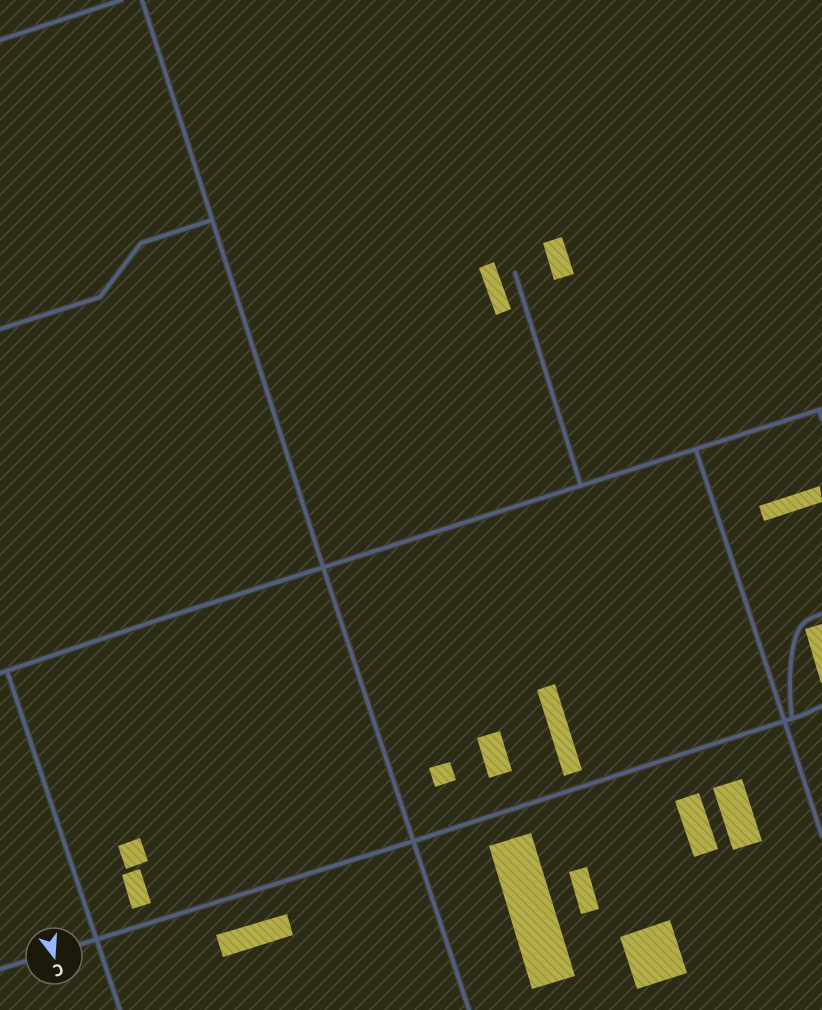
<svg xmlns="http://www.w3.org/2000/svg" width="822" height="1010" viewBox="0 0 822 1010" font-family="'Open Sans',sans-serif">
  <defs>
    <pattern id="industrial-furrows" width="10" height="10" patternUnits="userSpaceOnUse" patternTransform="scale(1.5)"><rect width="10" height="10" fill="#2c2b15"/><path d="M-1 1l2-2M0 10L10 0M9 11l2-2" fill="none" stroke="#4a4a36"/></pattern>
    <pattern id="building-back-hatch" width="6" height="6" patternUnits="userSpaceOnUse" patternTransform="scale(1.5)"><rect width="6" height="6" fill="#b5ad45"/><path d="M-1 5l2 2M0 0l6 6M5-1l2 2" fill="none" stroke="#999344"/></pattern>
  </defs>
  <rect width="100%" height="100%" fill="#232213"/>
  <path fill="url(#industrial-furrows)" fill-rule="evenodd" d="M0,0h822v1010h-822zM36,938h36v36h-36z"/>
  <g fill="url(#building-back-hatch)">
    <polygon points="562,237 574,274 554,280 543,243"/>
    <polygon points="494,262 511,309 496,315 479,268"/>
    <polygon points="820,486 822,502 764,521 759,506"/>
    <polygon points="822,624 822,683 821,683 805,629"/>
    <polygon points="555,684 582,770 564,776 537,690"/>
    <polygon points="500,731 512,771 489,778 477,738"/>
    <polygon points="450,762 456,780 435,787 429,768"/>
    <polygon points="742,779 762,841 733,850 713,788"/>
    <polygon points="699,793 718,849 694,857 675,801"/>
    <polygon points="531,833 575,976 532,989 489,846"/>
    <polygon points="140,838 148,861 126,869 118,846"/>
    <polygon points="587,867 599,909 581,914 569,872"/>
    <polygon points="140,869 151,903 132,909 122,875"/>
    <polygon points="287,914 293,935 223,957 216,935"/>
    <polygon points="670,920 687,973 637,989 620,937"/>
  </g>
  <g fill="none" stroke-linecap="round" stroke-linejoin="round">
    <g stroke="#3e3d2f" stroke-width="7">
      <g id="service">
        <polyline points="142,0 323,567 469,1010"/>
        <polyline points="0,40 121,0"/>
        <polyline points="515,273 581,486"/>
        <polyline points="0,329 100,297 141,243 212,220"/>
        <polyline points="819,410 822,419"/>
        <polyline points="696,450 822,836"/>
        <polyline points="7,671 120,1010"/>
        <polyline points="0,673 164,618 822,409"/>
        <path d="M792,718c-3,-23 -4,-68 7,-89 5,-9 14,-12 23,-15"/>
        <polyline points="72,947 414,841 803,715 822,706"/>
        <polyline points="0,969 36,958"/>
      </g>
    </g>
    <use href="#service" stroke="#505e7f" stroke-width="4"/>
  </g>
  <g transform="translate(54 956) rotate(163)"><circle r="28" fill="#1a190a" stroke="#6b6b5e" stroke-width="1.5"/>
  <path d="M0-4.5L10 22L0 15L-10 22Z" fill="#98b6fd"/>
  <text y="-9" font-size="16" font-weight="bold" text-anchor="middle" fill="#e5e5db">С</text>
  </g>
</svg>
